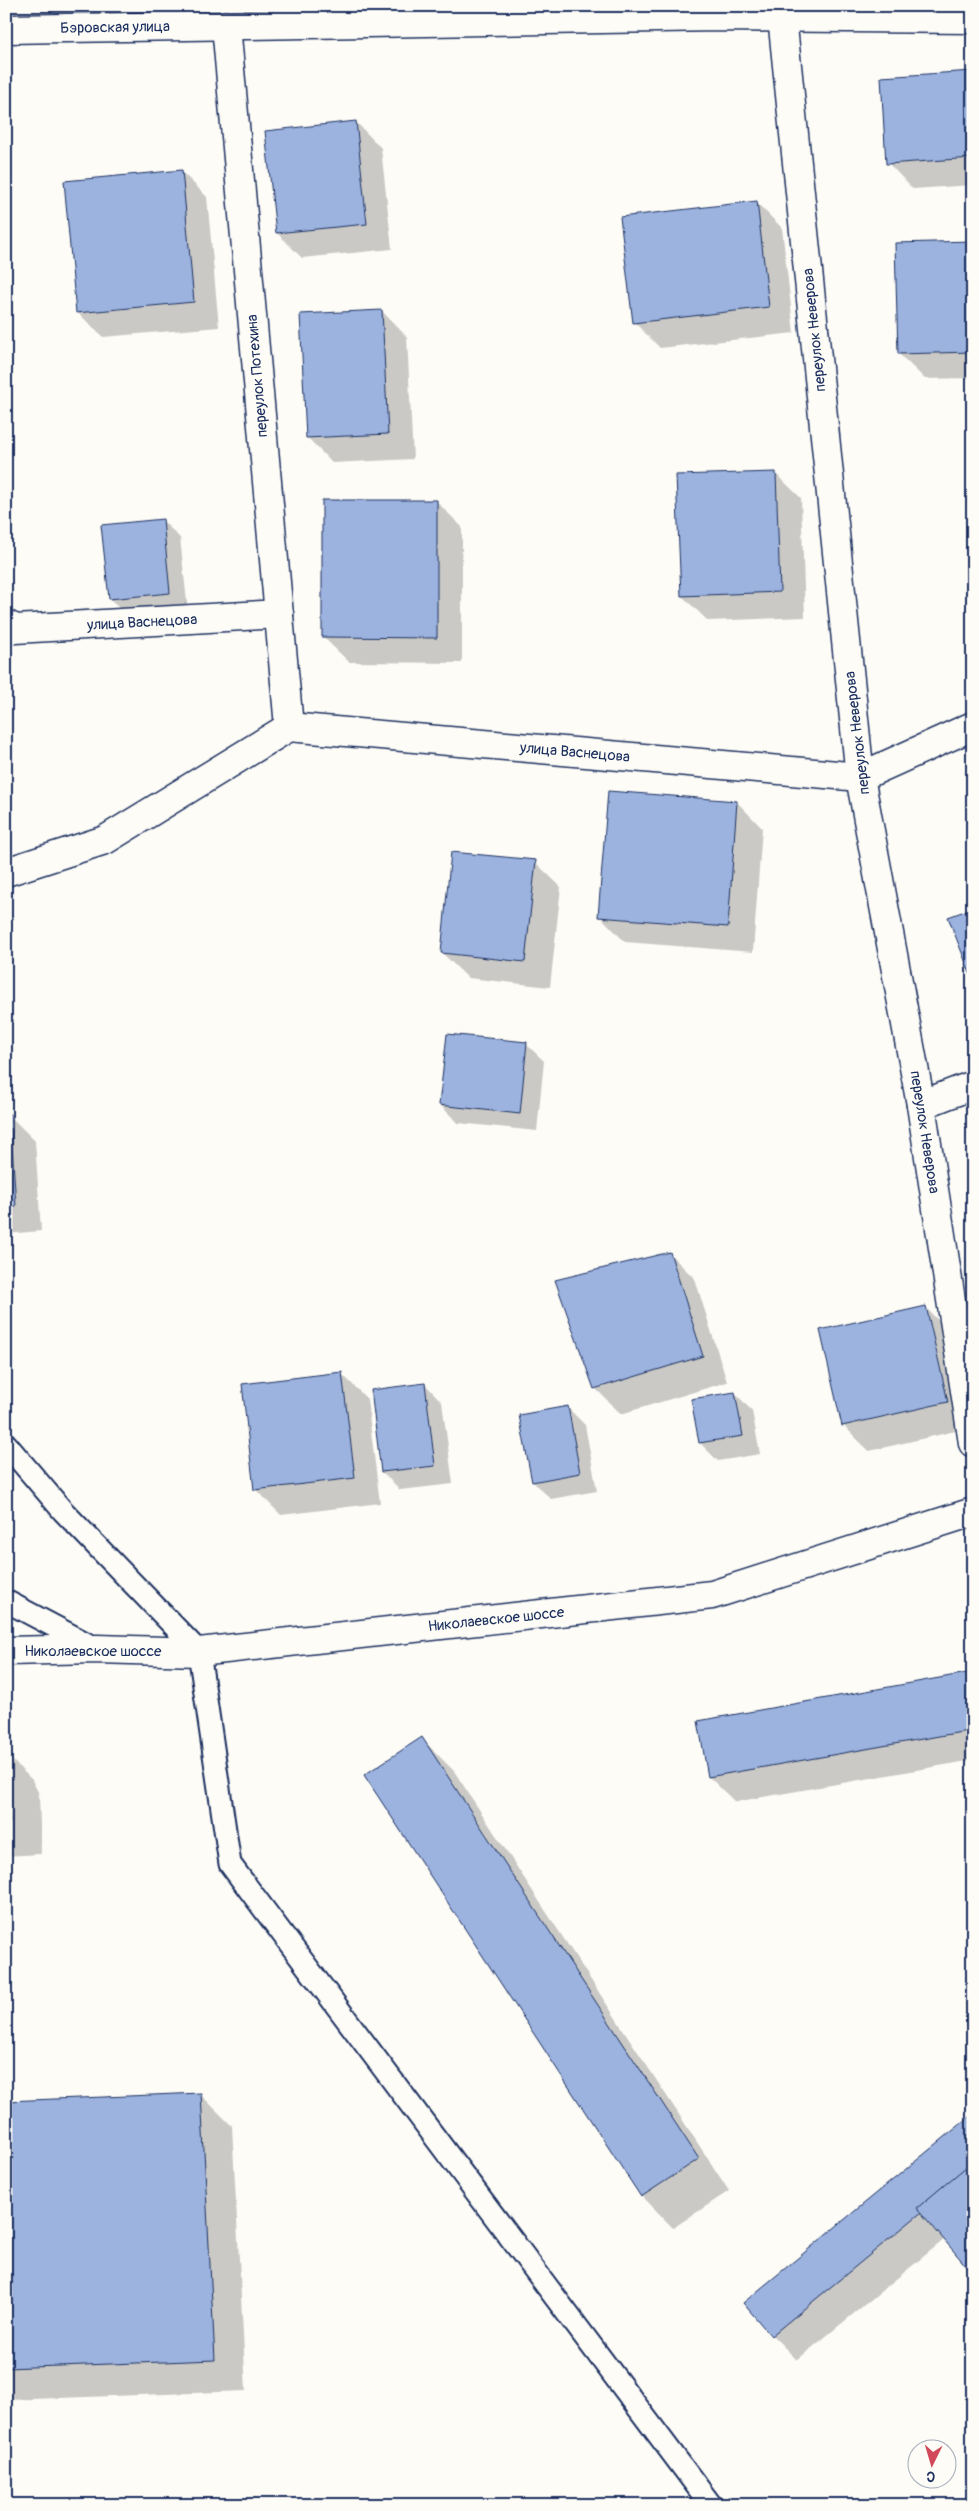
<svg xmlns="http://www.w3.org/2000/svg" width="979" height="2511" viewBox="0 0 979 2511" font-family="Pangolin,sans-serif">
  <rect width="100%" height="100%" fill="#fdfcf7"/>
  <filter id="ink" filterUnits="userSpaceOnUse"><feTurbulence type="fractalNoise" baseFrequency=".02" numOctaves="2"/><feDisplacementMap in="SourceGraphic" scale="10" xChannelSelector="R" yChannelSelector="G"/><feConvolveMatrix kernelMatrix="1 2 1 2 8 2 1 2 1" color-interpolation-filters="sRGB"/></filter>
  <g filter="url(#ink)">
    <g fill="#0003">
      <polygon points="432,6 509,6 509,8"/>
      <polygon points="973,72 973,185 913,189 888,163"/>
      <polygon points="356,122 381,148 392,249 302,258 277,233 266,132"/>
      <polygon points="181,171 207,197 219,327 103,337 77,312"/>
      <polygon points="756,202 782,228 794,333 660,348 634,322"/>
      <polygon points="973,242 973,378 925,379 899,354"/>
      <polygon points="382,311 407,337 413,459 332,463 307,437"/>
      <polygon points="775,473 801,498 805,617 708,621 682,596"/>
      <polygon points="436,501 462,527 462,663 349,662 323,637"/>
      <polygon points="163,521 180,538 188,611 128,617 110,599"/>
      <polygon points="737,802 762,828 753,952 625,942 600,916"/>
      <polygon points="535,862 561,887 550,987 468,978 442,953"/>
      <polygon points="526,1044 544,1061 537,1131 458,1123 440,1105"/>
      <polygon points="9,1115 35,1141 41,1231 6,1234 6,1116"/>
      <polygon points="669,1253 695,1279 727,1382 621,1414 595,1388"/>
      <polygon points="925,1307 951,1333 973,1427 869,1451 843,1425"/>
      <polygon points="342,1374 367,1399 380,1503 281,1515 255,1489"/>
      <polygon points="425,1384 442,1402 453,1484 400,1490 382,1472"/>
      <polygon points="735,1393 752,1411 760,1454 718,1461 700,1443 693,1400"/>
      <polygon points="567,1407 585,1425 597,1491 551,1499 533,1482"/>
      <polygon points="973,1674 973,1760 735,1802 709,1777"/>
      <polygon points="422,1739 454,1771 729,2191 673,2228 642,2196"/>
      <polygon points="6,1754 32,1780 39,1794 41,1854 6,1856"/>
      <polygon points="200,2094 232,2126 246,2391 6,2400 6,2103"/>
      <polygon points="973,2116 945,2239 797,2360 772,2335"/>
    </g>
    <g fill="#9cb3e0" stroke="#1b2f5e">
      <polygon points="973,71 973,158 886,164 881,77"/>
      <polygon points="356,121 367,224 276,233 265,131"/>
      <polygon points="182,170 194,302 76,313 64,181"/>
      <polygon points="757,201 769,307 633,323 620,217"/>
      <polygon points="973,241 973,352 898,354 895,243"/>
      <polygon points="382,310 388,434 306,438 300,314"/>
      <polygon points="776,472 780,592 681,596 676,475"/>
      <polygon points="322,500 437,500 437,638 322,637"/>
      <polygon points="163,519 170,593 109,599 101,525"/>
      <polygon points="608,791 737,801 728,927 598,917"/>
      <polygon points="451,852 536,860 525,962 441,953"/>
      <polygon points="973,908 973,981 948,917"/>
      <polygon points="447,1034 527,1042 520,1114 439,1105"/>
      <polygon points="6,1114 10,1114 16,1206 6,1207"/>
      <polygon points="670,1252 703,1356 594,1389 555,1280"/>
      <polygon points="926,1306 948,1402 842,1426 820,1330"/>
      <polygon points="342,1372 355,1478 254,1490 242,1384"/>
      <polygon points="425,1383 435,1466 381,1472 371,1390"/>
      <polygon points="735,1392 743,1436 699,1443 691,1399"/>
      <polygon points="568,1406 580,1473 532,1482 519,1415"/>
      <polygon points="973,1672 973,1730 708,1777 698,1721"/>
      <polygon points="422,1737 699,2159 641,2197 364,1775"/>
      <polygon points="6,1758 10,1823 6,1823"/>
      <polygon points="201,2093 215,2360 6,2368 6,2101"/>
      <polygon points="973,2114 973,2170 771,2336 743,2303"/>
      <polygon points="973,2161 973,2274 917,2208"/>
    </g>
    <g fill="none" stroke-linecap="round" stroke-linejoin="round">
      <g stroke="#1b2f5e" stroke-width="25">
        <g id="service">
          <polyline points="6,1444 63,1511 199,1652 230,1864 711,2505"/>
          <polyline points="6,1601 97,1649"/>
        </g>
      </g>
      <g stroke="#1b2f5e" stroke-width="31">
        <g id="minor">
          <polyline points="782,17 860,777 921,1105 973,1443"/>
          <polyline points="226,25 289,727"/>
          <polyline points="6,29 717,17 973,19"/>
          <polyline points="6,624 15,629 279,614"/>
          <polyline points="289,727 860,777 973,726"/>
          <polyline points="6,872 105,840 289,727"/>
          <polyline points="921,1105 973,1085"/>
        </g>
      </g>
      <g stroke="#1b2f5e" stroke-width="31">
        <polyline id="primary" points="6,1651 97,1649 199,1652 712,1595 973,1512"/>
      </g>
      <use href="#service" stroke="#fdfcf7" stroke-width="21"/>
      <use href="#minor" stroke="#fdfcf7" stroke-width="28"/>
      <use href="#primary" stroke="#fdfcf7" stroke-width="28"/>
    </g>
  </g>
  <g text-anchor="middle" stroke-width="4" stroke-linejoin="round" paint-order="stroke">
    <g font-size="15" fill="#1b2f5e" stroke="#fdfcf7">
      <text transform="translate(115 27) rotate(-1)" y="5">Бэровская улица</text>
      <text transform="translate(814 330) rotate(-96)" y="5">переулок Неверова</text>
      <text transform="translate(257 376) rotate(-95)" y="5">переулок Потехина</text>
      <text transform="translate(142 622) rotate(-3)" y="5">улица Васнецова</text>
      <text transform="translate(857 733) rotate(-97)" y="5">переулок Неверова</text>
      <text transform="translate(575 752) rotate(5)" y="5">улица Васнецова</text>
      <text transform="translate(925 1132) rotate(81)" y="5">переулок Неверова</text>
      <text transform="translate(496 1619) rotate(-6)" y="5">Николаевское шоссе</text>
      <text x="93" y="1656">Николаевское шоссе</text>
    </g>
  </g>
  <rect width="979" height="2511" fill="none" stroke="#fdfcf7" stroke-width="25"/>
  <rect x="12" y="12" width="954" height="2486" fill="none" stroke="#1b2f5e" stroke-width="2" filter="url(#ink)"/>
  <g transform="translate(932 2464) rotate(185)"><circle r="24" fill="#fdfcf7" stroke="#a3aaba"/>
  <path d="M0-4L9 19L0 12L-9 19Z" fill="#d1495b"/>
  <text y="-8" font-size="14" font-weight="bold" text-anchor="middle" fill="#1b2f5e">С</text>
  </g>
</svg>
